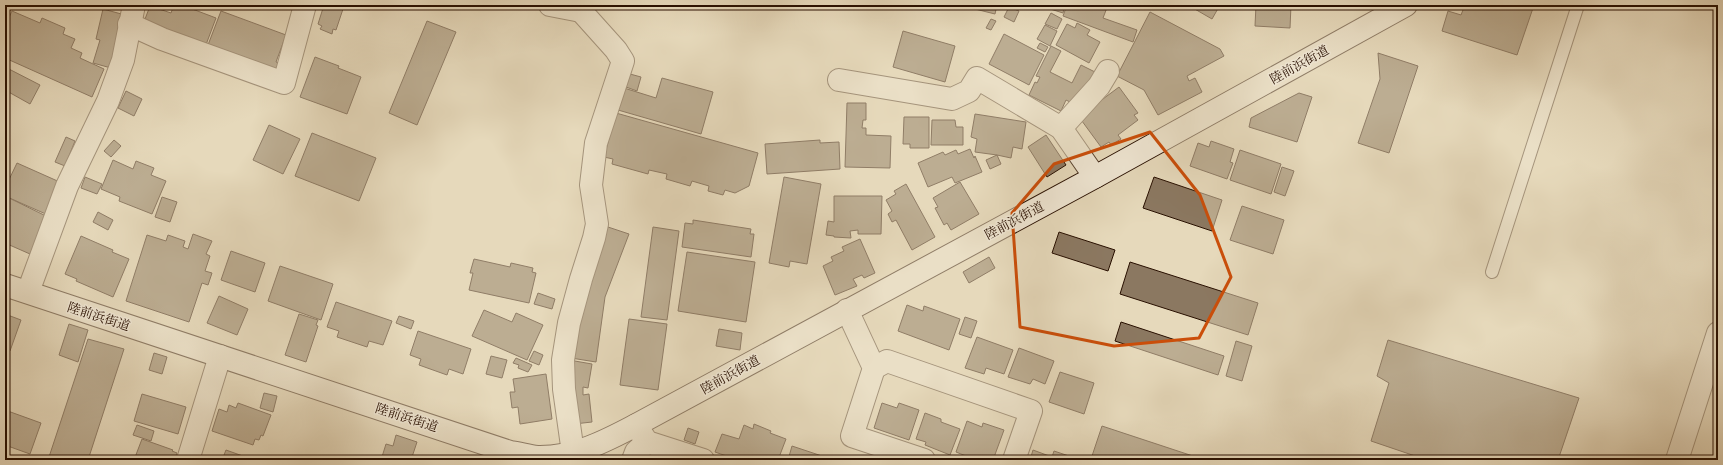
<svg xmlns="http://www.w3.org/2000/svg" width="1723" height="465" viewBox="0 0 1723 465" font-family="'IM FELL Double Pica','Noto Serif JP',serif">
  <rect width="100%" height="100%" fill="#e6d9bb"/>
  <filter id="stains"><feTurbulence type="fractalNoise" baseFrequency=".005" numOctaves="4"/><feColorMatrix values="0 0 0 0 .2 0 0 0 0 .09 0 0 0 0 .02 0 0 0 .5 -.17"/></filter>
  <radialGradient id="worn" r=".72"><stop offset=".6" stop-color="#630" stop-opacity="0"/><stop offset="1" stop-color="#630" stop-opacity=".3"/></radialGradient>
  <g fill="#8b7861" stroke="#280f00">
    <polygon points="174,5 188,5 187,7 216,18 204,50 142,27 150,6 171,13"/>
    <polygon points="324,5 332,5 343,9 336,30 333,29 332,34 320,29 322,26 318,24"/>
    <polygon points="959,5 997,5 995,14"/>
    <polygon points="1044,5 1065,5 1063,13 1044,7"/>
    <polygon points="1067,5 1108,5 1103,18 1137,30 1133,42 1063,16"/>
    <polygon points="1195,5 1220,5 1212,19 1193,8"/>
    <polygon points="1256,5 1291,5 1290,28 1255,26"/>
    <polygon points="1465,5 1490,5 1503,9 1505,5 1525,5 1533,8 1517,55 1442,31 1448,11 1461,15"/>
    <polygon points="1009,7 1019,11 1014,22 1004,17"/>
    <polygon points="103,9 125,15 111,68 93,63 100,40 96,39"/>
    <polygon points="12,11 40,23 42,18 65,28 63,34 75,39 71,48 82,53 80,58 104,69 92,97 5,58 5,26"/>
    <polygon points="221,11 286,35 276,62 279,63 276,70 208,45"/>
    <polygon points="1150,12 1220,49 1224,56 1187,76 1189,81 1195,78 1202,92 1158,115 1144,90 1117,76"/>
    <polygon points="1051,13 1062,19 1057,29 1045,24"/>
    <polygon points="991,19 996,21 991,30 986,28"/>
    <polygon points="427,21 456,32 417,125 389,113"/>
    <polygon points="1077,23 1090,30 1087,35 1100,42 1089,63 1056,45 1067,24 1075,28"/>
    <polygon points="1045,25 1057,31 1050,46 1037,39"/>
    <polygon points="903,31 955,46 945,82 893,67"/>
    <polygon points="1004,34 1044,55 1029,85 989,64"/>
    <polygon points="1040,43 1048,47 1045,52 1037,48"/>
    <polygon points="1051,46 1061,51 1050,72 1072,83 1081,65 1099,74 1076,105 1066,100 1061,111 1029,95 1035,82 1037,83 1040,77 1036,76"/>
    <polygon points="1378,53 1418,66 1389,153 1358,143 1380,79"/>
    <polygon points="315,57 339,66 338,68 361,77 347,114 300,97"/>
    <polygon points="5,67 40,85 30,104 5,90"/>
    <polygon points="630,74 641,77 637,91 626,87"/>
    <polygon points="662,78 713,92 701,134 618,110 624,88 656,98"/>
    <polygon points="1119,87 1138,113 1134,115 1138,120 1118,135 1121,139 1111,145 1109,142 1101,147 1079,117"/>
    <polygon points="126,91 142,99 134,116 118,108"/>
    <polygon points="1299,93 1312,97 1297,142 1249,127 1251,118"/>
    <polygon points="847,103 866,103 866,120 863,120 862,128 866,128 866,135 891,136 890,168 845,167"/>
    <polygon points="616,113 758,153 749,186 735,193 725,190 723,195 708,191 709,186 692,181 690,186 666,179 667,174 649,170 648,174 612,164 613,159 604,157"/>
    <polygon points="975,114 1026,122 1022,149 1013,147 1011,158 997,155 1001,164 990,169 986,160 997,155 975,152 977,139 971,137"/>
    <polygon points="904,117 929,117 929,148 910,148 910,144 903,144"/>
    <polygon points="932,120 955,120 956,127 963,127 963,145 931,145"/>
    <polygon points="269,125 300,139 283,174 253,160"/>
    <polygon points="312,133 376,158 359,201 295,176"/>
    <polygon points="1046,135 1066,165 1047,177 1028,147"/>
    <polygon points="66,137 75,141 65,166 55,162"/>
    <polygon points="114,140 121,146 111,157 104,151"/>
    <polygon points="820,140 820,143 839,142 840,169 767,174 765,144"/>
    <polygon points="1211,141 1234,149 1230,162 1233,163 1227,179 1190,166 1198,143 1209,147"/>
    <polygon points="970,149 974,158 975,156 982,172 955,183 952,177 928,187 918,163 943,152 945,155 956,150 958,154"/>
    <polygon points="1240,150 1281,164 1271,194 1230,180"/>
    <polygon points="113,160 133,169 136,161 154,168 151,175 166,181 152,214 119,201 120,197 101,189"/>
    <polygon points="17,163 62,183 48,215 5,196 5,188"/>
    <polygon points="1282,167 1294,171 1285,196 1274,192"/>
    <polygon points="85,177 102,184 97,194 81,188"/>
    <polygon points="784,177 821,184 807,264 790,261 789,267 769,263"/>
    <polygon points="1154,177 1222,200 1212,231 1143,208"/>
    <polygon points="960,182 979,214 951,230 947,223 944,225 935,208 938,207 933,198"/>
    <polygon points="906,184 935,237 912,250 896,220 892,222 888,214 892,211 886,200 896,194 894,191"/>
    <polygon points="5,196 48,217 30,254 5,243"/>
    <polygon points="834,196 882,196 881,234 858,234 858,230 850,231 851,238 834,237 834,236 826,235 828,221 834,222"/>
    <polygon points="162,197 177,202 170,222 155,217"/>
    <polygon points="1242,206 1284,220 1273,254 1230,240"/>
    <polygon points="98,212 113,220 108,230 93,222"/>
    <polygon points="693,220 751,229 750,234 754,234 751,257 682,247 685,223 693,224"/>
    <polygon points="605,226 629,234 605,297 596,362 571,358"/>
    <polygon points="653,227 679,231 667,320 641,317"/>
    <polygon points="1059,232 1115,250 1108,271 1052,253"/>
    <polygon points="193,234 212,241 206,254 210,256 205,271 212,273 208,285 202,283 189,322 126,301 147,235 166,241 168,235 185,241 183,247 188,249"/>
    <polygon points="81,236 113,250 112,252 129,259 113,297 76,281 77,279 65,274"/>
    <polygon points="860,239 875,273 864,278 862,275 853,279 857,286 835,295 823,266 833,261 831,257 844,251 842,247"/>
    <polygon points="231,251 265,263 255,292 221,280"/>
    <polygon points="687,252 755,262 746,322 678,311"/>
    <polygon points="989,257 995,268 969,283 963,272"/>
    <polygon points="474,259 510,267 511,263 533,268 532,272 536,273 529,303 469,290 473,273 470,273"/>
    <polygon points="1130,262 1258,303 1248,335 1120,294"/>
    <polygon points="280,266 333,284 321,320 268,301"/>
    <polygon points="538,293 555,299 552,309 534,304"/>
    <polygon points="219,296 248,309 237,335 207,323"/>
    <polygon points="336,302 392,321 383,345 369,341 367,347 337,337 339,331 327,327"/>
    <polygon points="907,305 923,311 924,306 960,319 949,350 898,331"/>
    <polygon points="484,310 512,322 516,313 543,325 527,360 472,336"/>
    <polygon points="5,314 21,320 10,351 5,350"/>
    <polygon points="299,314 318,320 316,325 318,326 306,362 285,355"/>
    <polygon points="399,316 414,321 411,329 396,323"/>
    <polygon points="965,317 977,321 971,338 959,334"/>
    <polygon points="629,319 667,324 658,390 620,385"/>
    <polygon points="1121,322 1224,356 1218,375 1115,341"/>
    <polygon points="69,324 88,330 78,362 59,355"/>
    <polygon points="719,329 742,333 740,350 716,346"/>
    <polygon points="418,331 471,349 463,374 449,369 447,375 419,365 421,359 410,355"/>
    <polygon points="977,337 1013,350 1004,374 986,368 984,374 965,368"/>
    <polygon points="88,339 124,349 88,460 48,460"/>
    <polygon points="1388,340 1579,398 1558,460 1427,460 1371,441 1389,383 1377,376"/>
    <polygon points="1236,341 1252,346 1242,381 1226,376"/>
    <polygon points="1019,348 1054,361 1045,384 1033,379 1030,384 1008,377"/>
    <polygon points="534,351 543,355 539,365 529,361"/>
    <polygon points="154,353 167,357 162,374 149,370"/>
    <polygon points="491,356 507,360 502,378 486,374"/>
    <polygon points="516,358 532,365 528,372 518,368 519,365 513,363"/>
    <polygon points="569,360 592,364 588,388 583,387 583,395 589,394 592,422 574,424"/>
    <polygon points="1060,372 1094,383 1084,414 1049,402"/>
    <polygon points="546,374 552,419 520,424 518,407 512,408 510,392 515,392 513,379"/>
    <polygon points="264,393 277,396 273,412 260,408"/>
    <polygon points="142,394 186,407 178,434 134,421"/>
    <polygon points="238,403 271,415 263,436 261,435 259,440 255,439 253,445 212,431 219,409 227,412 229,405 236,408"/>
    <polygon points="882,403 897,408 899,403 919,410 909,440 874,428"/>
    <polygon points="5,410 41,423 30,454 5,445"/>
    <polygon points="925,413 941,419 941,422 960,429 950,455 925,445 926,442 916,439"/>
    <polygon points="967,421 982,427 983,423 1004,430 993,460 988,460 977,456 976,460 956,452"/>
    <polygon points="754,424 771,431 770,433 786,439 778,460 738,460 715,452 722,434 739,439 744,425 753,429"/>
    <polygon points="137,425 154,431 151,441 133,435"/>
    <polygon points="1102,426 1205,460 1104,460 1092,456"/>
    <polygon points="688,428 699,432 695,444 684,440"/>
    <polygon points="396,435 417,442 411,460 381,460 386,444 393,446"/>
    <polygon points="142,439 173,450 172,451 177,453 174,460 134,460"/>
    <polygon points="792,446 834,460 788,460"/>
    <polygon points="226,450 254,460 219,460 222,460"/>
    <polygon points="1033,450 1052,457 1054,451 1072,457 1071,460 1030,460"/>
  </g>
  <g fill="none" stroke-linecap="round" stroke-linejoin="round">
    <g stroke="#58422f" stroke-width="14">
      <polyline id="lane" points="1492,272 1578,5"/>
    </g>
    <g stroke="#58422f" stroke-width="24">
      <g id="street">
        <polyline points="550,5 581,11"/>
        <polyline points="129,24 162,39 284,83 305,5"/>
        <polyline points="839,80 952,99 969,91 977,78 1061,128 1095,177"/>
        <polyline points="1061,128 1099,86 1108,71"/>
        <polyline points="28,292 67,186 108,101 123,60 134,5"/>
        <polyline points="847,310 874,368 852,436 924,460"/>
        <polyline points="874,368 887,361 1031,411 1014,460"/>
        <polyline points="636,425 647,442 703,460"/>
        <polyline points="573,453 564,389 563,360 569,323 581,279 594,238 597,224 591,185 596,143 623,61 616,50 581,11 582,5"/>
        <polyline points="188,460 220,356"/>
        <polyline points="633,460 636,452 647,442"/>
        <polyline points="1677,460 1718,333"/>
      </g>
    </g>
    <g stroke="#280f00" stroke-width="24">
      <path id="secondary" d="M5,285l505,167c9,1 18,4 27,5 36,1 69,-16 99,-32l459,-248 311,-172"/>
    </g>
    <use href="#lane" stroke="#efe6d3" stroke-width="12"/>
    <use href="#street" stroke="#efe6d3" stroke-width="22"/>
    <use href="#secondary" stroke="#efe6d3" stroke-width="22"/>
  </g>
  <path d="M0 0H1723V465H0ZM1150,132l50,63 31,82 -32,61 -85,8 -94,-19 -8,-114 42,-49z" fill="#e6d9bb" fill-opacity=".55" fill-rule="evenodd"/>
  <path fill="none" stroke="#cb4e0a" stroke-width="3" stroke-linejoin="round" d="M1150,132l50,63 31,82 -32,61 -85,8 -94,-19 -8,-114 42,-49z"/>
  <g text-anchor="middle" stroke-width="3" stroke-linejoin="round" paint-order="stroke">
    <g font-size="13" fill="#280f00" stroke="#efe6d3">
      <text transform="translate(1299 64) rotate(-29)" y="5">陸前浜街道</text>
      <text transform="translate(1014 220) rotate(-28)" y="5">陸前浜街道</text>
      <text transform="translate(99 316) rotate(18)" y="5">陸前浜街道</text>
      <text transform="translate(730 374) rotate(-29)" y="5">陸前浜街道</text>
      <text transform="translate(407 417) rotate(18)" y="5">陸前浜街道</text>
    </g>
  </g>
  <rect width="1723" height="465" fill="none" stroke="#e6d9bb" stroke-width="20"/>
  <rect x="6" y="6" width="1711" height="453" fill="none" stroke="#280f00" stroke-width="2"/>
  <rect x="10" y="10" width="1703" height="445" fill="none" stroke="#280f00"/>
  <rect width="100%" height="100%" filter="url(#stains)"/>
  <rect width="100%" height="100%" fill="url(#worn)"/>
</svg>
